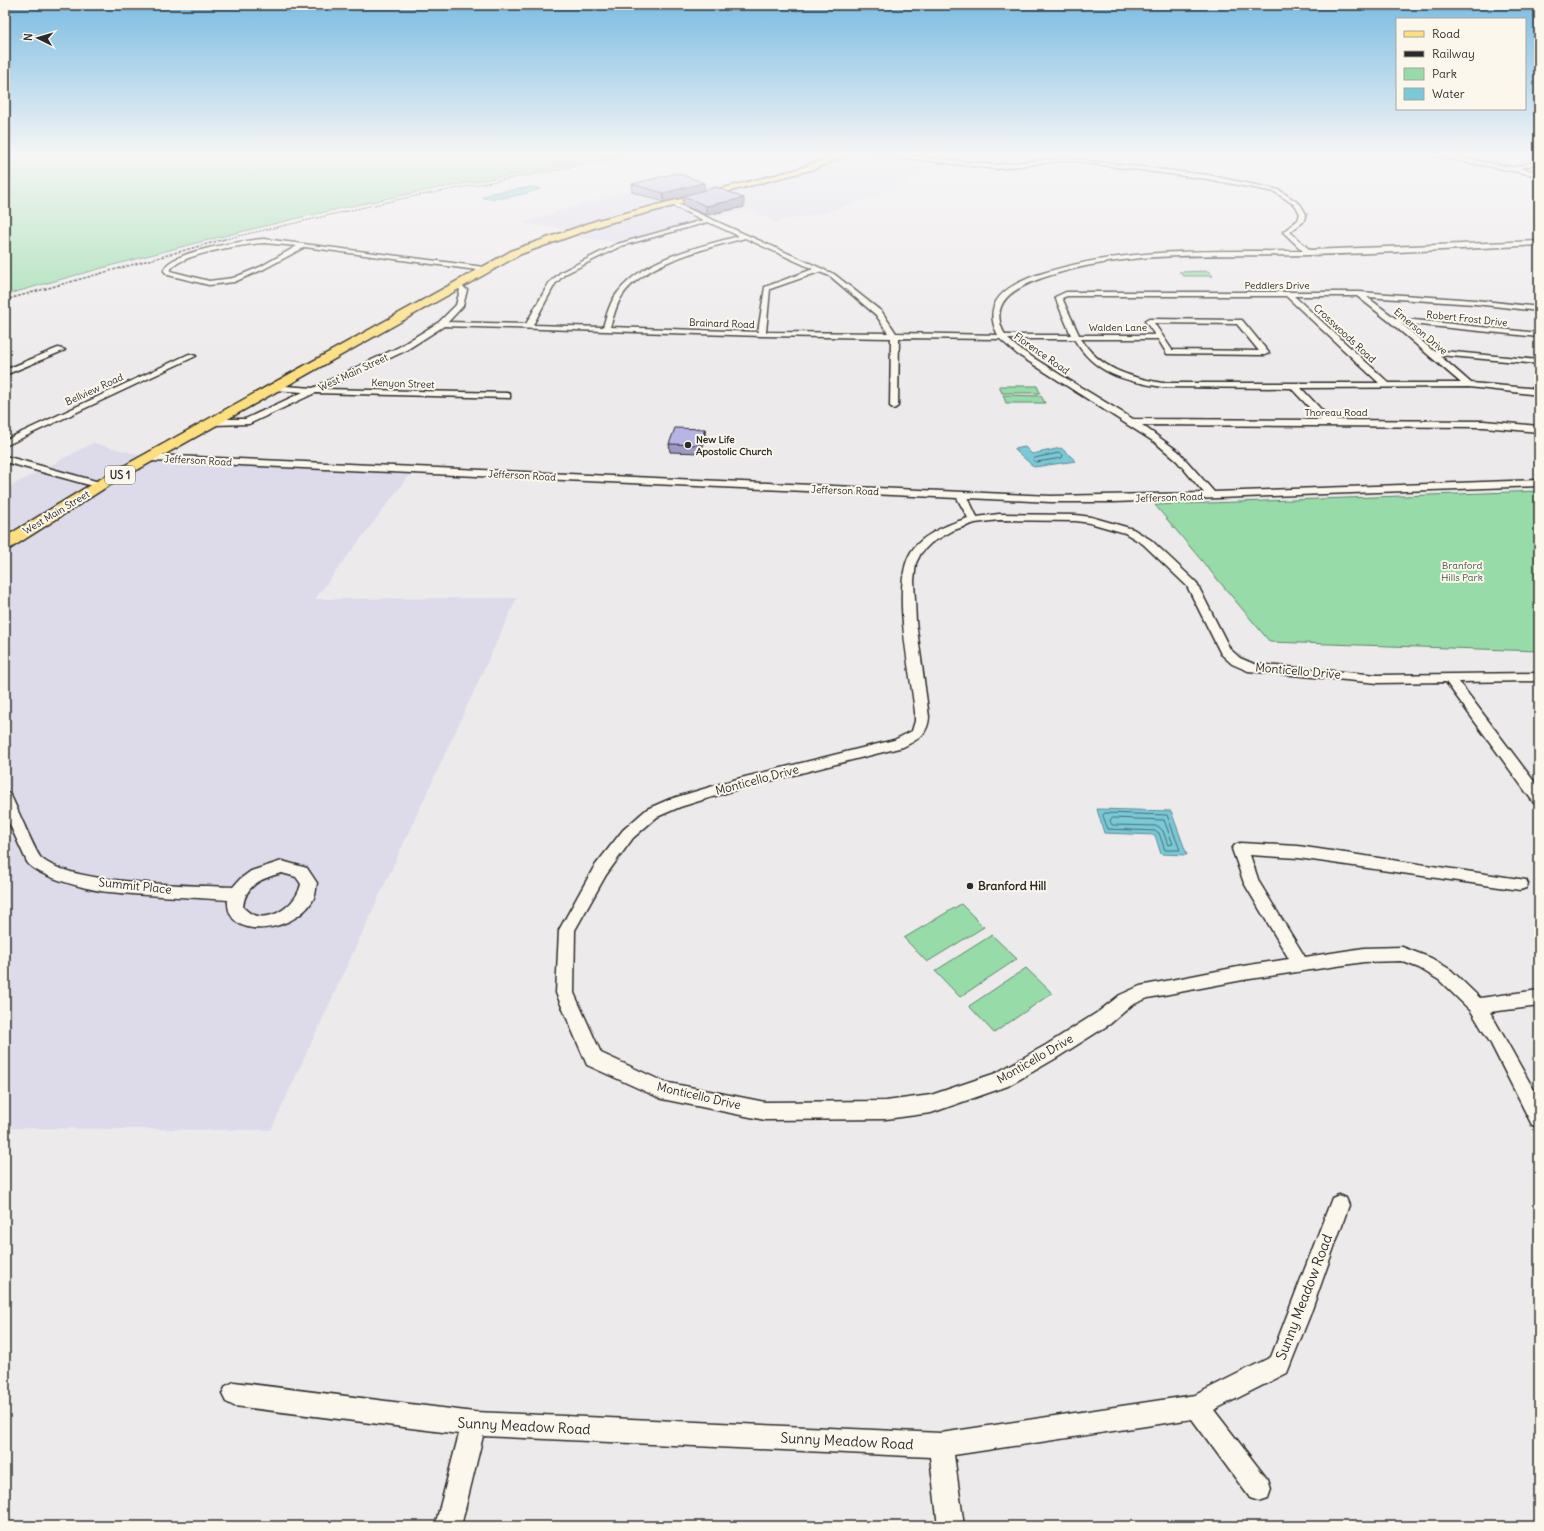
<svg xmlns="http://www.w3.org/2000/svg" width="1544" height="1531" viewBox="0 0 1544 1531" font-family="Delius,sans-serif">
  <rect width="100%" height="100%" fill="#edeaeb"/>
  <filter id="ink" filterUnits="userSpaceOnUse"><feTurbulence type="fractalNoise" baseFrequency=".025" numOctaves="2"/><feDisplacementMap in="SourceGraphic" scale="8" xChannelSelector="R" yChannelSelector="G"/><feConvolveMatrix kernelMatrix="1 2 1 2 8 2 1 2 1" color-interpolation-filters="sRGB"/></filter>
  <g filter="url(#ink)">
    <g fill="#dddaea">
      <polygon points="683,153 953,153 946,160 937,159 902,185 825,213 774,222 749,209 613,242 572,236 583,232 524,223 575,206 684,174 721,186 808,164"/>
      <polygon points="93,443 152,458 413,470 315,599 517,598 271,1130 5,1128 5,489"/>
    </g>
    <g fill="#96dba8" stroke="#60836a">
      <path d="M5,153h630c-82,16 -165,28 -246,45 -130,27 -257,61 -384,97z"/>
      <polygon points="1208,271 1213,276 1184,276 1179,272"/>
      <polygon points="999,386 1037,386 1040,393 1002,393"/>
      <polygon points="1003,395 1041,396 1045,403 1006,403"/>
      <polygon points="1539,491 1539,651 1270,642 1155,505"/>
      <polygon points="961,904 984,927 927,962 904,938"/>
      <polygon points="992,935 1017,959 960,997 935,971"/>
      <polygon points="1026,968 1052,993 994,1033 969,1006"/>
    </g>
    <g fill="#7ac9d8" stroke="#5a8a93">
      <path d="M532,187l8,2c-10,4 -51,14 -58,8l9,-4z"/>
      <polygon points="1025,447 1032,454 1061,448 1076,461 1034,467 1014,449"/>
      <polygon points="1097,809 1171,811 1187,855 1161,854 1155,835 1104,833"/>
    </g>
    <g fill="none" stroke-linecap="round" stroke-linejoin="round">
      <g stroke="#4b6a70" stroke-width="1">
        <polygon points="1060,453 1063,455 1062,458 1036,462 1033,460 1035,458"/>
        <polygon points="1105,813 1167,815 1180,850 1165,850 1159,833 1156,831 1108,829 1103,816"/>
        <polygon points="1112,818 1164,820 1173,844 1168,845 1163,831 1158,826 1112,825 1110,821"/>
      </g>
      <g stroke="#2b2b2b" stroke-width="3">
        <g id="minor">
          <path d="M867,153h16l113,12 69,-7 142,17 72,15 21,14 6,10 -3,8 -13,10 20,18 229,-9v4c-76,4 -153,8 -230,10 -89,2 -180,-7 -267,23 -27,10 -55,24 -37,57h66l-16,-38 11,-5h293l116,8 64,7v4l-64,-7 -108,-7 28,21 144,15v4l-138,-14 31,27 107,10v4l-100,-9 32,28 68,6v6l-70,-8 -168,1 30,32 153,1 55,5v6l-55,-5 -342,-2 36,26 36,41 325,-12v6l-425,16h-63l-83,-4 9,19 22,-3 77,1 15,2 42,12 18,11 45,42 34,67 10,9 14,6 124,11 161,-2v8l-80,1 80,106v16l-5,-1 -88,-121 -68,1 -130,-12 -16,-7 -11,-10 -34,-68 -44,-42 -18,-11 -35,-10 -14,-2 -77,-1 -24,3 -21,7 -23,13 -10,10 -5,10 -2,17 2,42 13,95c-1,18 -12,23 -26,30l-165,42 -58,18 -23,10 -24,21 -27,37 -31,55 -1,63 27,60 63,29 101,20 121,-1 45,-6 65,-22 50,-28 52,-33 22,-17 20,-9 103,-20 46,-7 -45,-76 -12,-34 3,-4 5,-2 58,3 228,34 2,4 -2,4 -6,2 -222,-32 -48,-3 9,27 46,75 59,-9 38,-1 29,11 20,12 29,28 59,-8v16l-49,6 49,87v28l-7,-2 -41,-81 -20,-33 -32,-31 -20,-12 -18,-7 -37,1 -121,18 -95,18 -16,7 -22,19 -52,33 -50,29 -77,27 -45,6 -121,1 -103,-21 -75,-34 -31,-72 3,-63 35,-63 29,-37 24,-21 23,-10 67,-20 157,-39 18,-9 3,-10v-9c-4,-39 -25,-126 -4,-160 11,-18 38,-28 57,-34l-11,-20 -805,-37 -5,-3 5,-3 899,41 153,-3 -27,-32 -21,-18 -139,-89 -17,-15 -101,-1 -1,68 -4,3 -4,-3 1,-68 -129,-2 -318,-10 -39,25 -81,38 183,4 3,1v4l-195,-5 -66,31 -37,1 -4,-3 4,-3h33l58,-27 -29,-2 -4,-3 1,-2 42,3 86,-41 40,-25 17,-17 4,-15 -5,-5v-2h4l8,7 -4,16 -15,16 78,2 23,-41 12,-11 56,-28 86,-24 -32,-15 2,-3 161,72 48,38 14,21 102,2c-18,-34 11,-50 39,-60 87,-29 176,-23 266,-24l-20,-19 15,-12 2,-6 -4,-8 -21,-14 -68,-13 -142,-19 -69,9zM708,222l31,14c-40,11 -92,21 -120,55 -9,10 -12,23 -16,36l-70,-2 22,-41 10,-10 56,-28zM745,238l68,31 -48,18 -7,45 -148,-5c4,-11 6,-22 12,-31 22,-34 86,-48 123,-58zM819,272l11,4 46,39 12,18 -122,-1 4,-43zM1067,296h219l93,87h-217c-33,-6 -62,-14 -81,-44h77l9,15h3l95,1 4,-2 -27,-33h-3l-90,-1 -4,2 10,14h-76l-17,-37zM1294,296h63l33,26 71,61h-72zM1154,323l83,1 22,27 -87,-1zM1008,339h66c21,35 50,42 88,48l129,1 30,32 -188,-1 -74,-45 -41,-26z"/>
          <polygon points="1539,161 1539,163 1509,171 1506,169"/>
          <path d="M264,239l220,28 3,2 -3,2 -179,-24 -41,22 -30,13 -25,3 -41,-10 -4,-4c0,-19 84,-31 100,-32zM264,243l33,3 -37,21 -27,11 -24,3 -39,-10c6,-17 77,-27 94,-28z"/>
          <polygon points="58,348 65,350 5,375 5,370"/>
          <polygon points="189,354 196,356 5,446 5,440"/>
          <polygon points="5,456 103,483 105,485 100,488 5,462"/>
          <path d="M5,793l5,1 2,4c5,10 24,55 29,60 30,27 150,27 192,29l7,-8 11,-8 31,-10 25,7 10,15c-1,4 -1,8 -2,12 -12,36 -90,50 -87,5 -40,-3 -80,-4 -119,-8 -17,-1 -74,-16 -82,-30l-22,-48zM282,873l14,4 5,7c-4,19 -27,38 -47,31 -4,-1 -8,-5 -11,-8 2,-22 19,-29 39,-34z"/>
          <polygon points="1339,1195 1346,1198 1349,1205 1310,1315 1287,1373 1214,1410 1268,1480 1271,1489 1268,1498 1259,1501 1250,1498 1192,1419 954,1455 964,1526 938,1526 930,1457 483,1436 461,1526 435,1526 459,1434 234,1406 226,1402 222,1394 226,1386 234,1382 474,1412 941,1433 1195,1395 1271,1357 1332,1198"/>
        </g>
      </g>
      <g stroke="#2b2b2b" stroke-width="3">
        <polygon id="tertiary" points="1419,153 1433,153 1539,172 1539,176"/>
      </g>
      <g stroke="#2b2b2b" stroke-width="3">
        <polygon id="primary" points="842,153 852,153 814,169 605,224 521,254 105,488 11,548 5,549 5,537 95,482 513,250 598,220 795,170"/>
      </g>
      <use href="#minor" fill="#fbf7ec" fill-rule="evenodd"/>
      <use href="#tertiary" fill="#fbf7ec" fill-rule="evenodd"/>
      <use href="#primary" fill="#fddf80" fill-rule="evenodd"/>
      <polyline stroke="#2b2b2b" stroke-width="1" stroke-dasharray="2.5 1" stroke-linecap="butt" points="221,240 400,199 647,153"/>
      <polyline stroke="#2b2b2b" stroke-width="1.5" stroke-dasharray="3 1.5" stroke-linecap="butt" points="5,300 225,239"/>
    </g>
    <g fill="#9d9bc6" stroke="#2b2b2b">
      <polygon points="632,184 705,190 744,207 706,215 683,205 683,197 664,202 632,192"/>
      <polygon points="705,429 705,438 701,453 670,452 669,444"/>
    </g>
    <g fill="#807ea1" stroke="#2b2b2b">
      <polygon points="704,183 705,191 683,196 683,197 664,202 663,193"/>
      <polygon points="744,198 744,207 706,215 706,206"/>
      <polygon points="705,429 705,438 701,453 700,445"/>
    </g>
    <g fill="#b7b4e6" stroke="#2b2b2b">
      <polygon points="677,173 704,183 663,193 632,184"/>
      <polygon points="716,187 744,198 706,206 683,196"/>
      <polygon points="675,428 705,429 700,445 669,444"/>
    </g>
  </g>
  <linearGradient id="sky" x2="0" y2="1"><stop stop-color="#7cbce2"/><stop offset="0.42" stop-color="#f7f6f6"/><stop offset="1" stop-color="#f7f6f6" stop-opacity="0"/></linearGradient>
  <rect width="1544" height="367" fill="url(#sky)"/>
  <g fill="#2b2b2b" stroke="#fbf7ec" stroke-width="1.5">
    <circle cx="688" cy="445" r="4"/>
    <circle cx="970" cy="886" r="4"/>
  </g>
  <g text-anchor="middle" stroke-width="4" stroke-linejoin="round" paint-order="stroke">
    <g font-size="10" fill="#2b2b2b" stroke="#fbf7ec">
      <text x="1277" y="289">Peddlers Drive</text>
      <text transform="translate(1467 318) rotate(6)" y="4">Robert Frost Drive</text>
      <text transform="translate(722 323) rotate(2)" y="4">Brainard Road</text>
      <text x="1118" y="331">Walden Lane</text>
      <text transform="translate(1421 331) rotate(40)" y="4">Emerson Drive</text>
      <text transform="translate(1345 333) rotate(43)" y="4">Crosswoods Road</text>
      <text transform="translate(1042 353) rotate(35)" y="4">Florence Road</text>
      <text transform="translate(353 372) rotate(-25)" y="4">West Main Street</text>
      <text transform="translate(403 383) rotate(2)" y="4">Kenyon Street</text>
      <text transform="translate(94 389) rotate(-25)" y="4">Bellview Road</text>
      <text x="1336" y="416">Thoreau Road</text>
      <text transform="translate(198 460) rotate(3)" y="4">Jefferson Road</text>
      <text transform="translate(522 475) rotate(3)" y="4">Jefferson Road</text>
      <text transform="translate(845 490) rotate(2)" y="4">Jefferson Road</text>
      <text transform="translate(1169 497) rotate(-2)" y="4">Jefferson Road</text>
      <text transform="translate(56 512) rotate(-31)" y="4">West Main Street</text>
    </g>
    <g font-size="10" font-weight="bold" fill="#2b2b2b" stroke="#fbf7ec" text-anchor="start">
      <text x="696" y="443">New Life<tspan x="696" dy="12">Apostolic Church</tspan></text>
    </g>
    <g font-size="10" fill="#46574a" stroke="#fbf7ec">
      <text x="1462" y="569">Branford<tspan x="1462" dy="12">Hills Park</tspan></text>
    </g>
    <rect fill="#fbf7ec" stroke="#696865" stroke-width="1" x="105" y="466" width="30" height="18" rx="3"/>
    <g font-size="11" font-weight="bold" fill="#2b2b2b">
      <text x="120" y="479">US 1</text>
    </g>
    <g font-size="12" fill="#2b2b2b" stroke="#fbf7ec">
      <text transform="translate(1298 671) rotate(5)" y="4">Monticello Drive</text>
      <text transform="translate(757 780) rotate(-15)" y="4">Monticello Drive</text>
      <text transform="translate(135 886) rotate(6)" y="4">Summit Place</text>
      <text transform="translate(1035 1059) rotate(-30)" y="4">Monticello Drive</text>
      <text transform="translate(699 1096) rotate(13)" y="4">Monticello Drive</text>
    </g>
    <g font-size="12" font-weight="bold" fill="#2b2b2b" stroke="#fbf7ec" text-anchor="start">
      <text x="978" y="890">Branford Hill</text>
    </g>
    <g font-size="14" fill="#2b2b2b" stroke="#fbf7ec">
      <text transform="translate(1304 1297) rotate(-69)" y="5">Sunny Meadow Road</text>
      <text transform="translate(524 1426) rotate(3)" y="5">Sunny Meadow Road</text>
      <text transform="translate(847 1441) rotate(3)" y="5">Sunny Meadow Road</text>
    </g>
  </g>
  <rect width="1544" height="1531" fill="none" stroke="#fbf7ec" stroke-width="20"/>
  <rect x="10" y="10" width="1524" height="1511" fill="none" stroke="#2b2b2b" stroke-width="1.5" filter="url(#ink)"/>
  <rect x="1396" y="18" width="130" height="92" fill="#fbf7ec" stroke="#a8a59f"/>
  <rect x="1404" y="31" width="20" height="6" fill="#fddf80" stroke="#a8a59f"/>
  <text x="1432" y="38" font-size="12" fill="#2b2b2b">Road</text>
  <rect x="1404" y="51" width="20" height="6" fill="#2b2b2b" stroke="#a8a59f"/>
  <text x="1432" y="58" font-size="12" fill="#2b2b2b">Railway</text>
  <rect x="1404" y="68" width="20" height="12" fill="#96dba8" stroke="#a8a59f"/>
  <text x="1432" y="78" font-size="12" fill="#2b2b2b">Park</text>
  <rect x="1404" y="88" width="20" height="12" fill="#7ac9d8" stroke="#a8a59f"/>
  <text x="1432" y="98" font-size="12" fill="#2b2b2b">Water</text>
  <g transform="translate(38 38) rotate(275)" stroke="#fbf7ec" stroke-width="3" paint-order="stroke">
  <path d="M0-3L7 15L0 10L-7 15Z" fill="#2b2b2b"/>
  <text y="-6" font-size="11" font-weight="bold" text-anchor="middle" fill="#2b2b2b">N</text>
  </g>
</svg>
